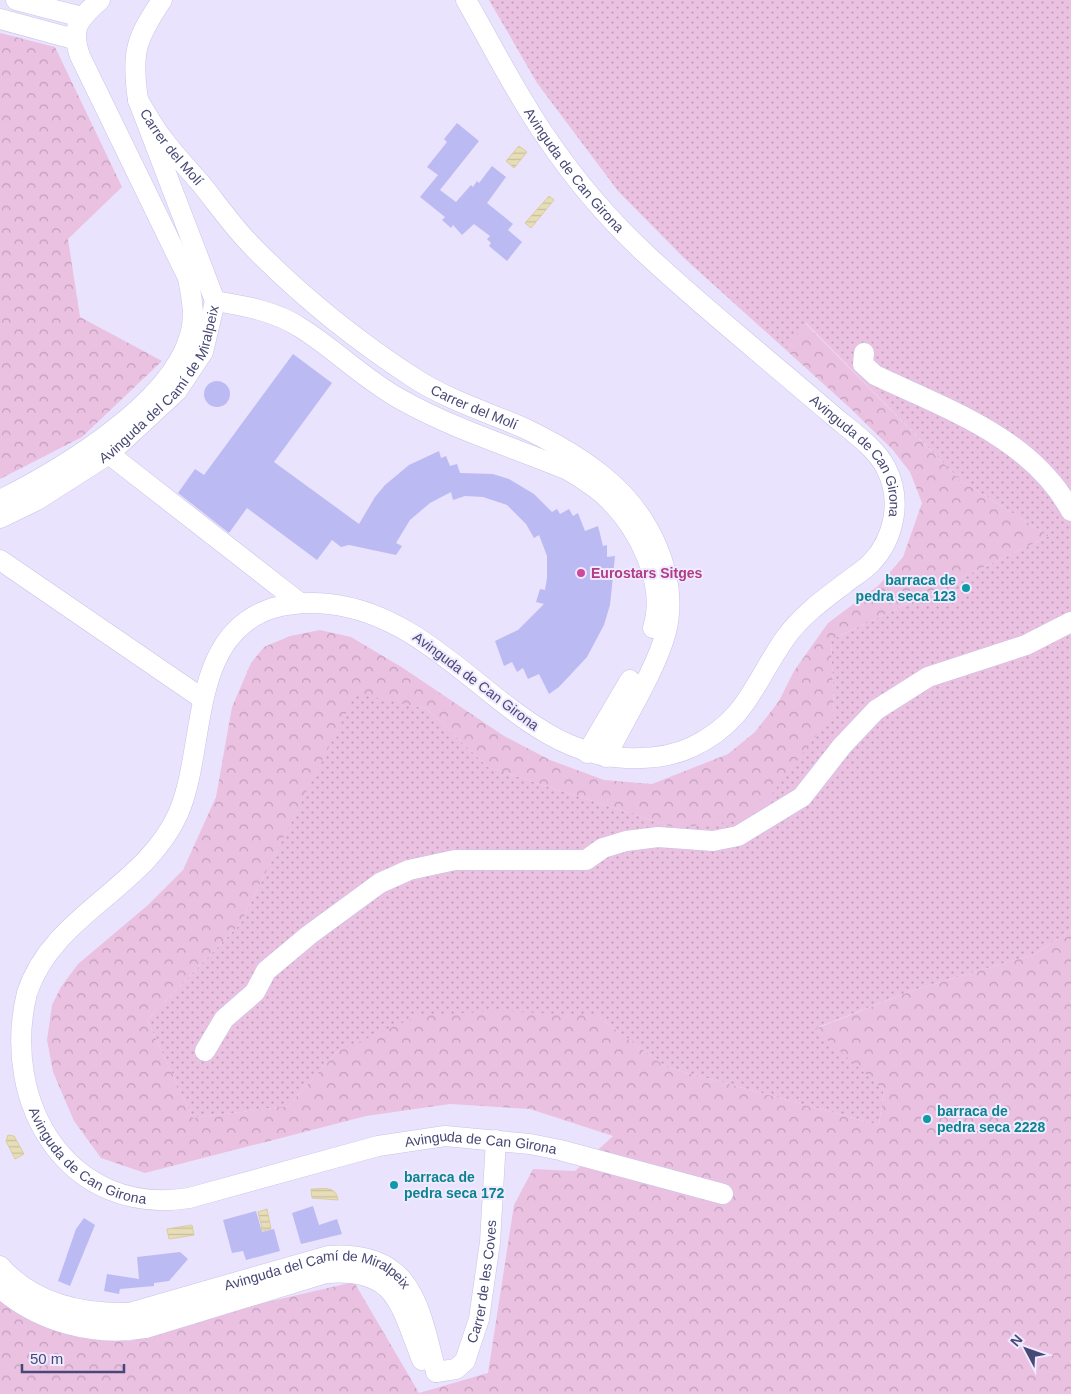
<svg xmlns="http://www.w3.org/2000/svg" width="1071" height="1394" viewBox="0 0 1071 1394" font-family="Helvetica,sans-serif">
  <defs>
    <pattern id="grass-dots" width="8" height="8" patternUnits="userSpaceOnUse" patternTransform="scale(1.25)"><rect width="8" height="8" fill="#ebc1e1"/><path d="M2 2h.1M6 6h.1" fill="none" stroke="#c09fbb" stroke-width="1.8" stroke-linecap="round"/></pattern>
    <pattern id="forest-crowns" width="20" height="18" patternUnits="userSpaceOnUse" patternTransform="scale(1.25)"><rect width="20" height="18" fill="#ebc1e1"/><path d="M2 6a3 3 0 1 1 6 0M12 15a3 3 0 1 1 6 0" fill="none" stroke="#c09fbb"/></pattern>
    <pattern id="water-rules" width="6" height="5" patternUnits="userSpaceOnUse" patternTransform="scale(1.25)"><rect width="6" height="5" fill="#e7ddb7"/><path d="M0 2.5h6" fill="none" stroke="#c8bfa1"/></pattern>
  </defs>
  <rect width="100%" height="100%" fill="#eae3fd"/>
  <polygon fill="url(#grass-dots)" points="489,0 1071,0 1071,930 1035,954 911,991 816,1028 884,1090 879,1125 666,1067 597,1016 338,1051 288,1106 193,1118 147,1020 240,924 356,692 427,709 488,767 676,828 834,712 831,640 1049,536 960,480 806,323 786,350 684,258 618,191 537,83"/>
  <g fill="url(#forest-crowns)">
    <polygon points="0,33 55,47 122,187 68,239 80,317 162,361 82,437 0,479"/>
    <polygon points="805,323 960,480 1049,536 831,640 834,712 753,819 676,828 488,767 427,709 356,693 240,924 147,1020 193,1118 288,1106 338,1051 418,1016 497,1011 597,1016 666,1067 879,1125 884,1090 815,1029 911,991 1035,954 1071,930 1071,1394 0,1394 0,1297 36,1323 129,1341 195,1324 224,1312 354,1282 419,1393 488,1373 514,1205 533,1169 575,1171 613,1136 530,1109 450,1104 366,1116 145,1173 101,1158 74,1121 53,1072 47,1040 52,1005 61,987 78,964 148,905 183,870 216,797 232,707 251,663 264,647 290,636 320,630 351,637 403,668 504,736 550,760 604,780 652,784 728,754 755,732 779,701 794,671 828,623 879,585 903,557 922,503 910,472 892,449 850,408 786,350"/>
  </g>
  <g fill="url(#water-rules)" stroke="#d9cd9d">
    <polygon points="519,146 527,152 514,168 506,161"/>
    <polygon points="549,196 554,200 531,228 525,223"/>
    <polygon points="8,1135 14,1136 24,1154 15,1159 6,1141"/>
    <path d="M311,1189c12,0 25,-4 27,11l-26,-2z"/>
    <polygon points="267,1209 271,1229 257,1232 256,1229 262,1228 258,1212"/>
    <polygon points="192,1225 194,1235 169,1239 167,1229"/>
  </g>
  <g fill="#bcbaf3">
    <polygon points="457,123 479,141 440,190 456,202 471,185 473,187 477,181 479,183 492,166 506,177 487,203 513,224 508,230 522,242 507,261 489,246 491,243 487,239 490,236 474,224 462,235 453,225 451,228 442,220 445,217 420,197 438,175 427,167 447,142 444,139"/>
    <polygon points="293,354 332,383 274,462 359,524 375,497 385,485 409,465 439,451 441,458 446,456 450,466 457,464 460,473 493,474 509,479 534,494 552,512 557,509 560,514 569,509 573,516 578,513 585,531 598,526 603,546 607,545 607,557 615,556 610,605 604,625 587,657 559,687 549,694 539,674 528,679 523,668 517,672 512,662 504,666 495,641 518,630 544,604 536,602 540,589 545,590 547,578 547,556 539,535 534,538 526,524 507,505 483,497 465,496 453,500 451,492 430,503 410,520 396,543 402,546 396,555 349,545 341,547 332,540 317,560 247,508 229,533 178,493 195,469 204,475"/>
    <circle cx="217" cy="394" r="13"/>
    <polygon points="313,1206 319,1225 337,1219 342,1234 301,1244 292,1213"/>
    <polygon points="256,1211 262,1232 274,1229 280,1251 246,1260 243,1251 232,1253 223,1220"/>
    <polygon points="84,1218 95,1225 70,1286 58,1281 76,1229"/>
    <polygon points="180,1252 188,1259 169,1281 154,1283 154,1286 120,1289 119,1294 104,1291 107,1274 139,1279 137,1257"/>
  </g>
  <g fill="none" stroke-linecap="round" stroke-linejoin="round">
    <g stroke="#c8c3e7" stroke-width="21">
      <g id="minor">
        <polyline points="16,0 82,17"/>
        <path id="s1" d="M466,0c26,45 50,94 80,137 29,43 65,85 103,120 58,54 121,104 181,156 18,16 45,33 56,55 16,31 9,70 -15,95 -8,8 -18,14 -27,21 -21,16 -42,31 -58,53 -32,45 -39,84 -94,110 -21,10 -43,12 -66,11 -114,-4 -177,-141 -297,-154 -19,-2 -37,-1 -56,4 -86,27 -66,141 -95,206 -34,75 -125,100 -151,179 -27,111 42,224 162,205l189,-52 67,-10 85,8 30,6 163,44"/>
        <polyline points="0,19 74,39"/>
        <path id="s2" d="M138,100c8,13 15,27 25,39 12,16 26,31 39,46 16,20 32,43 50,61 48,49 105,95 162,132 34,22 73,34 110,50 27,13 56,29 79,48 45,36 77,98 63,156 -10,38 -42,88 -60,125"/>
        <path d="M215,301c30,5 60,10 86,27 35,22 63,51 99,71 53,30 112,48 168,71 13,8 27,16 38,27 32,30 61,86 47,131"/>
        <path d="M864,353l-1,11 12,11c71,34 156,62 196,136"/>
        <polyline points="109,454 300,603"/>
        <path d="M0,500c60,-30 169,-95 189,-162 7,-20 3,-39 -1,-60l-108,-222c-10,-29 -1,-37 20,-56"/>
        <path id="s3" d="M0,518l37,-18 72,-46 68,-63 26,-39 12,-51 -77,-201c-7,-48 -2,-61 24,-100"/>
        <polyline points="0,560 203,699"/>
        <polyline points="587,753 630,680"/>
        <polyline points="205,1051 224,1019 255,992 266,971 309,935 380,883 409,870 455,860 586,860 603,848 626,841 658,837 713,841 738,836 802,797 842,746 876,710 928,677 1026,645 1071,622"/>
        <path id="s4" d="M0,1266c33,38 81,48 129,47l199,-57c84,-6 91,49 108,116"/>
        <path d="M0,1288c39,34 94,49 146,40l180,-55c71,-6 74,32 96,87"/>
        <path id="s5" d="M436,1372l20,-3 9,-8 14,-42 11,-77 6,-102"/>
      </g>
    </g>
    <use href="#minor" stroke="#fff" stroke-width="20"/>
  </g>
  <circle fill="#d1479c" stroke="#efeaff" stroke-width="2" cx="581" cy="573" r="5"/>
  <g fill="#0f9aa8" stroke="#efeaff" stroke-width="2">
    <circle cx="966" cy="588" r="5"/>
    <circle cx="927" cy="1119" r="5"/>
    <circle cx="394" cy="1185" r="5"/>
  </g>
  <g text-anchor="middle" stroke-width="4" stroke-linejoin="round" paint-order="stroke">
    <g font-size="14" fill="#484876" stroke="#efeaff">
      <text dy="5" stroke="none"><textPath href="#s2" startOffset="58">Carrer del Molí</textPath></text>
      <text dy="5" stroke="none"><textPath href="#s1" startOffset="202">Avinguda de Can Girona</textPath></text>
      <text dy="5" stroke="none"><textPath href="#s3" startOffset="215">Avinguda del Camí de Miralpeix</textPath></text>
      <text dy="5" stroke="none"><textPath href="#s2" startOffset="462">Carrer del Molí</textPath></text>
      <text dy="5" stroke="none"><textPath href="#s1" startOffset="609">Avinguda de Can Girona</textPath></text>
      <text transform="translate(476 681) rotate(37)" y="5">Avinguda de Can Girona</text>
      <text dy="5" stroke="none"><textPath href="#s1" startOffset="2550">Avinguda de Can Girona</textPath></text>
      <text dy="5" stroke="none"><textPath href="#s1" startOffset="2131">Avinguda de Can Girona</textPath></text>
      <text dy="5" stroke="none"><textPath href="#s5" startOffset="114">Carrer de les Coves</textPath></text>
      <text dy="5" stroke="none"><textPath href="#s4" startOffset="340">Avinguda del Camí de Miralpeix</textPath></text>
    </g>
    <g font-size="14" font-weight="bold" fill="#b23c85" stroke="#efeaff" text-anchor="start">
      <text x="591" y="578">Eurostars Sitges</text>
    </g>
    <g font-size="14" font-weight="bold" fill="#0d838f" stroke="#efeaff" text-anchor="start">
      <text x="956" y="585" text-anchor="end">barraca de<tspan x="956" dy="16">pedra seca 123</tspan></text>
      <text x="937" y="1116">barraca de<tspan x="937" dy="16">pedra seca 2228</tspan></text>
      <text x="404" y="1182">barraca de<tspan x="404" dy="16">pedra seca 172</tspan></text>
    </g>
  </g>
  <g transform="translate(1026 1349) rotate(311)" stroke="#efeaff" stroke-width="4" paint-order="stroke">
  <path d="M0-4L9 19L0 12L-9 19Z" fill="#484876"/>
  <text y="-8" font-size="14" font-weight="bold" text-anchor="middle" fill="#484876">N</text>
  </g>
  <path d="M22 1364v8h102v-8" fill="none" stroke="#484876" stroke-width="2.5"/>
  <text x="30" y="1364" font-size="15" fill="#484876" stroke="#efeaff" stroke-width="4" paint-order="stroke">50 m</text>
</svg>
